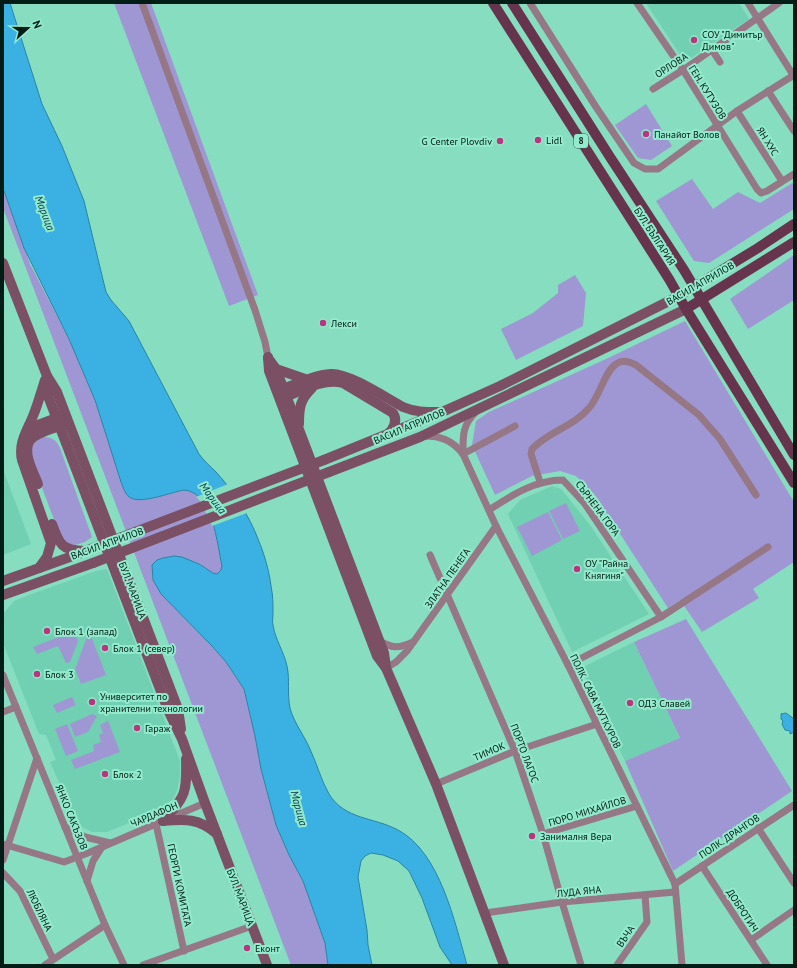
<svg xmlns="http://www.w3.org/2000/svg" width="797" height="968" viewBox="0 0 797 968" font-family="'PT Sans',sans-serif">
  <rect width="100%" height="100%" fill="#86ddbf"/>
  <g fill="#70d0b1">
    <polygon points="646,3 739,3 749,19 685,62"/>
    <polygon points="3,469 31,544 3,555"/>
    <polygon points="552,486 561,489 590,525 649,614 572,652 508,514 520,500"/>
    <polygon points="107,569 180,761 180,776 177,791 173,799 160,810 107,832 92,832 78,825 50,762 56,760 46,735 39,734 3,643 3,614 14,601 29,595 96,571"/>
    <polygon points="634,642 680,739 625,761 581,668"/>
  </g>
  <g fill="#9f97d3">
    <polygon points="114,3 151,3 258,295 229,306"/>
    <polygon points="646,104 672,146 651,160 638,158 615,125"/>
    <polygon points="692,179 713,209 738,192 760,203 794,182 794,209 709,263 694,261 656,201"/>
    <path d="M3,188l27,76 39,75 26,61 29,89 10,10c17,1 34,-5 50,-9 29,2 33,54 38,76l-1,4 -4,4 -4,-1 -20,-12 -41,12 1,7 8,14 51,52 14,16 18,27 11,47 6,33 15,56 13,30 14,26 22,62 3,22h-37l-288,-757z"/>
    <polygon points="794,255 794,300 748,329 730,299"/>
    <polygon points="575,275 586,293 583,326 516,360 501,329 533,313 558,293 558,285"/>
    <polygon points="685,321 794,502 794,562 753,589 759,598 702,632 680,600 668,608 595,495 576,476 560,471 532,476 495,495 472,445 476,421 489,412 606,359"/>
    <path d="M42,437c9,0 14,2 18,11l32,89 -7,5 -13,4 -11,-8 -31,-82c1,-10 3,-14 12,-19z"/>
    <polygon points="566,503 580,531 563,539 549,511"/>
    <polygon points="548,512 562,540 532,556 517,527"/>
    <polygon points="686,619 792,791 673,871 625,761 680,738 634,642"/>
    <polygon points="74,631 78,641 70,662 66,663 58,646 37,654 33,647"/>
    <polygon points="91,636 106,675 81,684 75,669 87,637"/>
    <polygon points="72,697 76,705 57,713 53,705"/>
    <polygon points="92,714 97,716 88,732 75,737 70,724"/>
    <polygon points="108,721 120,752 75,769 71,760 94,751 93,745 101,742 99,735 103,733 100,725"/>
    <polygon points="67,724 78,751 66,756 55,729"/>
  </g>
  <g fill="#3ab1e2" stroke="#2985a4">
    <path d="M3,3h7l32,101 20,42 22,55 22,91 5,8 18,21 70,133c5,7 11,12 17,18 16,17 34,45 42,67 6,14 11,31 13,47 2,9 2,18 2,27 0,4 -1,9 0,12 2,14 11,27 14,41 3,13 0,28 3,42 4,15 14,27 20,41 7,15 11,31 19,45 16,26 45,23 69,36 42,22 57,93 69,135h-15l-12,-18 -18,-49 -13,-27 -11,-10 -15,-6 -12,-2 -6,3 -4,5 -3,16 9,53 1,15 4,20h-44l-3,-22 -22,-62 -14,-26 -13,-30 -15,-56 -6,-33 -11,-47 -18,-27 -14,-16 -51,-52 -8,-14 -1,-15 5,-5 6,-2 11,-2 8,1 17,7 14,9 4,1 4,-4 1,-4c-5,-22 -9,-74 -38,-76 -12,2 -42,14 -53,8 -6,-3 -8,-11 -10,-16l-26,-82 -26,-61 -45,-91 -21,-60z"/>
    <polygon points="786,713 794,719 794,732 790,734 790,731 785,730 782,724 783,721 781,719 781,714"/>
  </g>
  <polygon fill="#86ddbf" points="228,484 243,505 247,513 212,526 201,502 196,497"/>
  <g fill="none" stroke-linecap="round" stroke-linejoin="round">
    <g stroke="#967785" stroke-width="7">
      <polyline points="142,3 255,310 265,342 268,357"/>
      <polyline points="530,3 596,107 634,163 645,169 658,169 737,111 794,75"/>
      <polyline points="637,3 683,70 757,189 761,193 767,191 794,174"/>
      <polyline points="748,3 793,75"/>
      <polyline points="712,50 720,62"/>
      <polyline points="653,89 683,70 779,3"/>
      <polyline points="768,91 794,131"/>
      <polyline points="737,111 782,181"/>
      <path d="M424,436c17,0 28,4 39,18l33,72 72,139 107,219 7,81"/>
      <polyline points="463,454 515,426"/>
      <path d="M463,454c0,-18 -1,-29 13,-42"/>
      <path d="M540,482l-9,-28 1,-5c16,-17 42,-23 57,-41 11,-12 15,-36 27,-44 7,-5 14,-2 20,1l63,50 21,24 36,56"/>
      <path d="M489,510c23,-15 46,-30 74,-30l22,24 76,113"/>
      <polyline points="430,555 515,751 543,834 562,902 581,965"/>
      <path d="M380,641c12,8 20,7 33,1"/>
      <polyline points="568,665 661,617 768,547"/>
      <polyline points="386,668 396,662 407,651 496,526"/>
      <polyline points="3,675 87,881 105,925 124,965"/>
      <polyline points="3,712 16,707"/>
      <polyline points="436,784 515,751 597,724"/>
      <polyline points="156,824 184,951"/>
      <polyline points="65,827 85,837 110,843"/>
      <polyline points="758,828 794,883"/>
      <polyline points="543,834 637,806"/>
      <polyline points="3,844 64,862 88,853 205,803"/>
      <polyline points="3,860 37,758"/>
      <polyline points="702,866 767,965"/>
      <polyline points="3,873 20,891 53,959"/>
      <polyline points="87,881 93,861 102,847"/>
      <polyline points="675,884 794,805"/>
      <polyline points="485,913 562,902 675,892"/>
      <polyline points="751,940 794,910"/>
      <polyline points="45,965 105,925"/>
      <polyline points="143,965 252,926"/>
      <polyline points="617,965 647,922 645,895"/>
    </g>
    <g stroke="#7b5065" stroke-width="10">
      <polyline points="3,263 47,376 57,392 178,709 181,729"/>
      <polyline points="268,357 269,371 377,656 386,668 436,784 504,965"/>
      <polyline points="268,358 276,369 384,653 386,668"/>
      <polyline points="276,369 308,380"/>
      <polyline points="47,376 48,396 168,710 182,739 205,803 267,965"/>
      <path d="M278,391c17,-6 35,-16 53,-17 18,-1 55,24 72,33 12,5 22,5 35,5"/>
      <path d="M281,399c18,-7 43,-22 62,-16l50,30c5,8 1,15 -5,21"/>
      <path d="M299,424c0,-17 1,-24 13,-36"/>
      <polyline points="27,431 38,425 62,416"/>
      <polyline points="324,460 442,412 500,386 679,296"/>
      <polyline points="329,472 420,437 686,309"/>
      <path d="M38,484c-5,-13 -20,-38 -3,-48 9,-6 21,-8 30,-12"/>
      <path d="M52,524c7,20 10,27 33,27"/>
      <path d="M39,568l8,-11 4,-14 -29,-83c-4,-17 5,-29 11,-44 5,-12 8,-24 12,-36"/>
      <polyline points="3,581 81,553"/>
      <polyline points="3,595 93,563"/>
      <path d="M163,821c23,-25 24,-28 23,-62"/>
      <path d="M163,821c22,-2 36,-3 54,13"/>
    </g>
    <g stroke="#67344e" stroke-width="10">
      <polyline points="493,3 669,279 686,309 794,483"/>
      <polyline points="512,3 610,157 684,270 794,455"/>
      <polyline points="679,296 758,248 794,224"/>
      <polyline points="686,309 794,242"/>
    </g>
    <g stroke="#7b5065" stroke-width="10">
      <polyline points="88,550 324,460"/>
      <polyline points="93,563 329,472"/>
    </g>
  </g>
  <g fill="#b8367f" stroke="#93eacc" stroke-width="1.5">
    <circle cx="694" cy="40" r="4"/>
    <circle cx="646" cy="134" r="4"/>
    <circle cx="538" cy="140" r="4"/>
    <circle cx="500" cy="141" r="4"/>
    <circle cx="323" cy="323" r="4"/>
    <circle cx="577" cy="569" r="4"/>
    <circle cx="47" cy="631" r="4"/>
    <circle cx="105" cy="648" r="4"/>
    <circle cx="37" cy="674" r="4"/>
    <circle cx="92" cy="702" r="4"/>
    <circle cx="630" cy="703" r="4"/>
    <circle cx="137" cy="728" r="4"/>
    <circle cx="105" cy="774" r="4"/>
    <circle cx="532" cy="836" r="4"/>
    <circle cx="247" cy="948" r="4"/>
  </g>
  <g text-anchor="middle" stroke-width="4" stroke-linejoin="round" paint-order="stroke">
    <rect fill="#93eacc" stroke="#2e5a4c" stroke-width="1" x="574" y="134" width="14" height="14" rx="3"/>
    <g font-size="9" font-weight="bold" fill="#021d15">
      <text x="581" y="144">8</text>
    </g>
    <g font-size="10" fill="#021d15" stroke="#93eacc" text-anchor="start">
      <text x="702" y="38">СОУ "Димитър<tspan x="702" dy="12">Димов"</tspan></text>
      <text x="654" y="138">Панайот Волов</text>
      <text x="546" y="144">Lidl</text>
      <text x="492" y="145" text-anchor="end">G Center Plovdiv</text>
      <text x="331" y="327">Лекси</text>
      <text x="585" y="567">ОУ "Райна<tspan x="585" dy="12">Княгиня"</tspan></text>
      <text x="55" y="635">Блок 1 (запад)</text>
      <text x="113" y="652">Блок 1 (север)</text>
      <text x="45" y="678">Блок 3</text>
      <text x="100" y="700">Университет по<tspan x="100" dy="12">хранителни технологии</tspan></text>
      <text x="638" y="707">ОДЗ Славей</text>
      <text x="145" y="732">Гараж</text>
      <text x="113" y="778">Блок 2</text>
      <text x="540" y="840">Занималня Вера</text>
      <text x="255" y="952">Еконт</text>
    </g>
    <g font-size="10" fill="#021d15" stroke="#93eacc">
      <text transform="translate(671 65) rotate(-33)" y="4">ОРЛОВА</text>
      <text transform="translate(708 92) rotate(58)" y="4">ГЕН. КУТУЗОВ</text>
      <text transform="translate(768 141) rotate(58)" y="4">ЯН ХУС</text>
      <text transform="translate(655 236) rotate(57)" y="4">БУЛ. БЪЛГАРИЯ</text>
      <text transform="translate(700 283) rotate(-30)" y="4">ВАСИЛ АПРИЛОВ</text>
      <text transform="translate(409 426) rotate(-23)" y="4">ВАСИЛ АПРИЛОВ</text>
      <text transform="translate(598 508) rotate(53)" y="4">СЪРНЕНА ГОРА</text>
      <text transform="translate(107 543) rotate(-20)" y="4">ВАСИЛ АПРИЛОВ</text>
      <text transform="translate(447 578) rotate(-55)" y="4">ЗЛАТНА ПЕНЕГА</text>
      <text transform="translate(133 590) rotate(69)" y="4">БУЛ. МАРИЦА</text>
      <text transform="translate(596 701) rotate(64)" y="4">ПОЛК. САВА МУТКУРОВ</text>
      <text transform="translate(489 751) rotate(-23)" y="4">ТИМОК</text>
      <text transform="translate(525 753) rotate(69)" y="4">ПОРТО ЛАГОС</text>
      <text transform="translate(587 811) rotate(-17)" y="4">ГЮРО МИХАЙЛОВ</text>
      <text transform="translate(154 814) rotate(-23)" y="4">ЧАРДАФОН</text>
      <text transform="translate(72 817) rotate(68)" y="4">ЯНКО САКЪЗОВ</text>
      <text transform="translate(729 836) rotate(-34)" y="4">ПОЛК. ДРАНГОВ</text>
      <text transform="translate(180 885) rotate(78)" y="4">ГЕОРГИ КОМИТАТА</text>
      <text transform="translate(579 891) rotate(-6)" y="4">ЛУДА ЯНА</text>
      <text transform="translate(241 897) rotate(69)" y="4">БУЛ. МАРИЦА</text>
      <text transform="translate(40 910) rotate(64)" y="4">ЛЮБЛЯНА</text>
      <text transform="translate(743 910) rotate(57)" y="4">ДОБРОТИЧ</text>
      <text transform="translate(625 936) rotate(-56)" y="4">ВЪЧА</text>
    </g>
    <g font-size="11" font-style="italic" fill="#053a4e" stroke="#93eacc">
      <text transform="translate(45 213) rotate(69)" y="4">Марица</text>
      <text transform="translate(213 498) rotate(53)" y="4">Марица</text>
      <text transform="translate(299 808) rotate(75)" y="4">Марица</text>
    </g>
  </g>
  <rect width="797" height="968" fill="none" stroke="#021d15" stroke-width="8"/>
  <g transform="translate(28 28) rotate(69)" stroke="#93eacc" stroke-width="3" paint-order="stroke">
  <path d="M0-3L7 15L0 10L-7 15Z" fill="#021d15"/>
  <text y="-6" font-size="11" font-weight="bold" text-anchor="middle" fill="#021d15">N</text>
  </g>
</svg>
